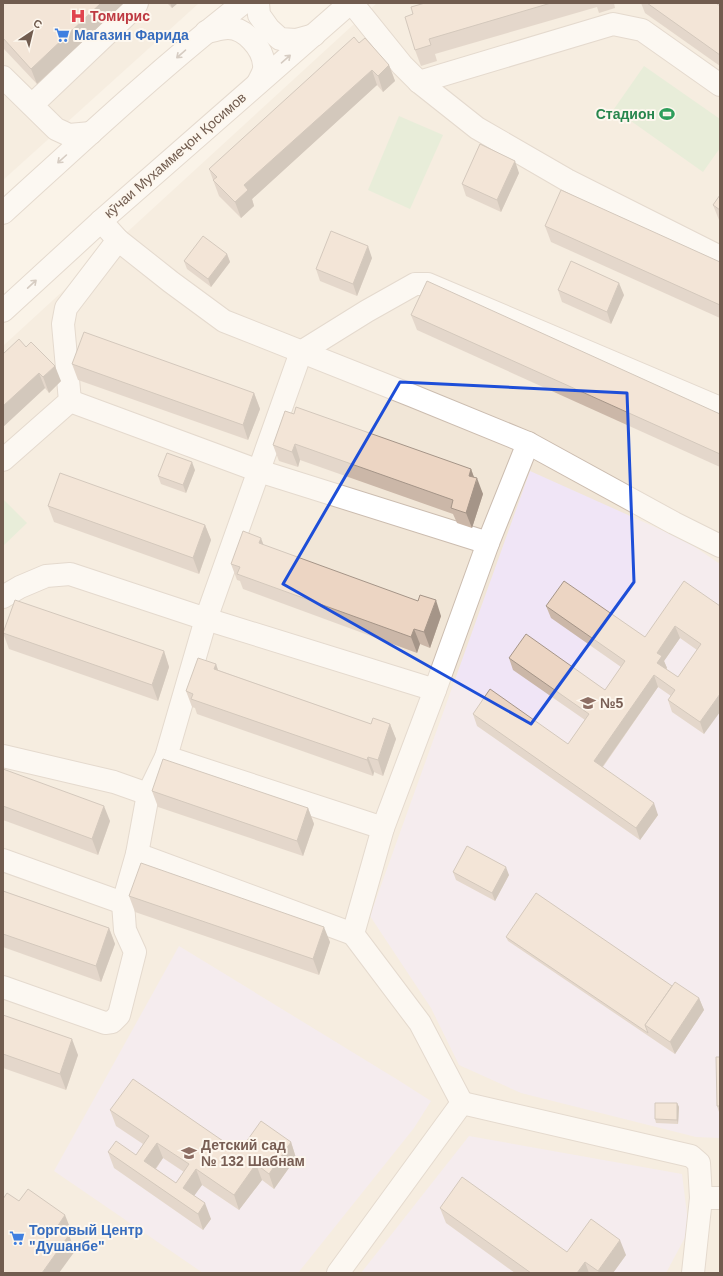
<svg xmlns="http://www.w3.org/2000/svg" width="723" height="1276" viewBox="0 0 723 1276" font-family="Arial,sans-serif">
  <rect width="100%" height="100%" fill="#faf3e8"/>
  <g fill="#f1e6d7">
    <polygon points="3,3 199,3 3,180"/>
    <polygon points="377,3 720,3 720,1273 3,1273 3,346"/>
  </g>
  <g fill="#f0e5f6">
    <polygon points="530,471 686,541 720,564 720,1138 696,1137 521,1093 459,1065 431,1008 370,916"/>
    <polygon points="179,946 398,1080 431,1101 414,1128 298,1273 203,1273 54,1171"/>
    <polygon points="469,1136 682,1174 689,1230 666,1273 361,1273"/>
  </g>
  <g fill="#d3e6c8">
    <polygon points="644,66 720,119 720,148 703,172 614,109"/>
    <polygon points="399,116 443,135 410,209 368,190"/>
    <polygon points="3,499 27,523 3,546"/>
  </g>
  <g fill="none" stroke-linecap="round" stroke-linejoin="round">
    <g stroke="#cbbcaf" stroke-width="24">
      <g id="minor">
        <polyline points="258,3 259,15 269,29 280,39 296,40 314,35"/>
        <polyline points="352,3 402,65 419,82 477,128 567,180 720,257"/>
        <path d="M206,32c7,-1 15,-4 22,-4 17,0 35,20 36,37 1,6 -4,13 -6,18"/>
        <polyline points="3,77 56,129 69,135 91,133"/>
        <polyline points="419,82 613,24 642,30 720,85"/>
        <polyline points="32,105 135,7 137,3"/>
        <path d="M3,213c79,-72 157,-145 240,-210"/>
        <polyline points="101,221 118,240 171,282 224,321 413,396 528,443 674,523 720,546"/>
        <polyline points="3,311 101,221 350,3"/>
        <polyline points="70,401 259,471 488,543"/>
        <polyline points="3,460 70,401 63,324 66,308 118,240"/>
        <polyline points="3,597 20,587 46,576 70,574 206,619 435,690"/>
        <polyline points="3,756 114,782 148,794"/>
        <polyline points="166,757 383,828"/>
        <polyline points="137,854 353,934"/>
        <polyline points="3,860 123,903"/>
        <polyline points="3,987 105,1023 112,1022 119,1015 135,952 125,930 123,903 137,854 148,794 166,757 206,619 301,352 367,311 415,284 428,284 720,408"/>
        <polyline points="462,1103 691,1156 699,1163 701,1198 720,1198"/>
        <polyline points="338,1273 462,1103 420,1023 353,934 383,828 435,690 488,543 528,443"/>
        <polyline points="693,1273 701,1198"/>
      </g>
    </g>
    <use href="#minor" stroke="#fff" stroke-width="22"/>
  </g>
  <g fill="#cbb7a8" fill-rule="evenodd">
    <polygon points="3,3 124,3 37,84 3,48"/>
    <polygon points="167,3 178,3 172,8"/>
    <polygon points="425,3 614,3 615,8 599,13 597,7 435,54 437,61 421,66 415,50 413,14"/>
    <polygon points="641,3 716,3 720,6 720,66 645,13"/>
    <polygon points="359,43 389,65 395,81 383,92 377,85 252,199 254,206 241,218 219,196 209,169"/>
    <polygon points="519,173 501,212 466,196 462,184"/>
    <polygon points="720,195 720,221 719,220 713,205"/>
    <polygon points="545,226 720,262 720,318 551,242"/>
    <polygon points="227,254 230,262 211,287 187,269 184,261"/>
    <polygon points="372,258 357,296 320,281 316,269"/>
    <polygon points="558,290 624,295 611,324 562,302"/>
    <polygon points="411,315 720,414 720,467 417,330"/>
    <polygon points="3,354 61,381 49,393 45,388 3,427"/>
    <polygon points="72,364 254,393 260,409 248,440 78,380"/>
    <polygon points="285,411 471,469 474,477 483,494 472,528 457,523 453,514 300,460 298,467 279,461 273,445"/>
    <polygon points="195,470 186,493 161,484 158,476"/>
    <polygon points="48,506 205,525 211,540 199,574 54,522"/>
    <polygon points="264,545 441,616 430,648 420,644 417,653 243,589 240,581 237,580 231,564"/>
    <path d="M546,606l99,31 75,-31 -16,128 -32,-22 -4,-12 3,-4 -13,-9 -55,80 55,48 -18,25 -163,-114 -4,-12 95,30 17,-24 -72,-50 -4,-12 96,32 16,-23 -70,-49zM680,638l17,12 -19,27 -12,-8 1,-1 -3,-7z"/>
    <polygon points="3,633 164,651 169,667 158,701 9,649"/>
    <polygon points="216,664 218,670 371,724 390,724 396,739 383,776 374,772 373,776 197,714 195,708 192,707 186,691"/>
    <polygon points="3,769 110,821 98,855 3,820"/>
    <polygon points="152,791 308,808 314,824 303,856 158,807"/>
    <polygon points="453,872 509,875 495,901 456,880"/>
    <polygon points="3,891 109,928 115,944 101,982 3,947"/>
    <polygon points="129,896 330,942 319,975 135,912"/>
    <polygon points="506,937 672,986 699,998 704,1010 675,1054 508,941"/>
    <polygon points="3,1015 78,1055 66,1090 3,1068"/>
    <polygon points="720,1057 720,1115 717,1106"/>
    <polygon points="677,1103 679,1107 678,1124 656,1123 655,1119"/>
    <path d="M110,1110l129,42 52,-10 5,16 -22,31 -12,-9 -23,30 -37,-25 -8,10 17,24 -8,11 -89,-62 -6,-16 28,3 7,-11 -27,-18zM163,1158l21,14 -8,11 -20,-14z"/>
    <polygon points="440,1208 567,1252 626,1255 613,1273 515,1273 446,1223"/>
  </g>
  <g fill="#a59588">
    <polygon points="101,3 124,3 37,84 31,69"/>
    <polygon points="170,3 178,3 172,8"/>
    <polygon points="389,65 395,81 383,92 378,76"/>
    <polygon points="372,70 377,85 252,199 254,206 241,218 235,202 244,185"/>
    <polygon points="515,161 519,173 501,212 497,200"/>
    <polygon points="368,246 372,258 357,296 353,284"/>
    <polygon points="227,254 230,262 211,287 208,279"/>
    <polygon points="619,283 624,295 611,324 607,312"/>
    <polygon points="55,366 61,381 49,393 43,377"/>
    <polygon points="39,373 45,388 3,427 3,406"/>
    <polygon points="254,393 260,409 248,440 243,425"/>
    <polygon points="295,444 300,460 298,467 292,452"/>
    <polygon points="192,462 195,470 186,493 183,485"/>
    <polygon points="471,469 476,483 477,478 483,494 472,528 466,513 469,476"/>
    <polygon points="205,525 211,540 199,574 193,558"/>
    <polygon points="261,538 267,554 259,543"/>
    <polygon points="436,600 441,616 430,648 424,632"/>
    <polygon points="675,626 680,638 664,661 667,668 662,675 657,663 657,653"/>
    <polygon points="414,629 420,644 417,653 411,637"/>
    <polygon points="164,651 169,667 158,701 152,685"/>
    <polygon points="216,664 221,680 214,669"/>
    <polygon points="654,675 658,687 598,773 594,761"/>
    <polygon points="720,694 720,712 704,734 700,722"/>
    <polygon points="390,724 396,739 383,776 378,760"/>
    <polygon points="368,757 374,772 373,776 367,760"/>
    <polygon points="654,803 658,815 640,840 636,828"/>
    <polygon points="104,806 110,821 98,855 92,839"/>
    <polygon points="308,808 314,824 303,856 297,841"/>
    <polygon points="506,867 509,875 495,901 492,893"/>
    <polygon points="324,927 330,942 319,975 313,959"/>
    <polygon points="109,928 115,944 101,982 96,966"/>
    <polygon points="699,998 704,1010 675,1054 670,1042"/>
    <polygon points="72,1039 78,1055 66,1090 60,1074"/>
    <polygon points="677,1103 679,1107 678,1124 677,1120"/>
    <polygon points="291,1142 296,1158 274,1189 269,1174"/>
    <polygon points="157,1143 163,1158 150,1176 144,1161"/>
    <polygon points="256,1164 262,1180 239,1210 234,1195"/>
    <polygon points="196,1169 202,1185 189,1203 183,1188"/>
    <polygon points="205,1203 211,1219 203,1230 198,1214"/>
    <polygon points="65,1215 71,1230 63,1242 57,1227"/>
    <polygon points="69,1235 75,1251 59,1273 42,1273"/>
    <polygon points="620,1240 626,1255 613,1273 599,1273 598,1271"/>
    <polygon points="585,1262 589,1273 577,1273"/>
  </g>
  <g fill="#ecd5c3" stroke="#a59588" fill-rule="evenodd">
    <polygon points="3,3 101,3 31,69 3,38"/>
    <polygon points="425,3 551,3 429,39 431,45 415,50 405,17 413,14 411,7"/>
    <polygon points="647,3 716,3 720,6 720,55"/>
    <polygon points="354,37 359,43 365,38 389,65 378,76 372,70 244,185 248,190 235,202 213,180 217,177 209,169"/>
    <polygon points="480,144 515,161 497,200 462,184"/>
    <polygon points="561,190 720,262 720,305 545,226"/>
    <polygon points="720,195 720,210 713,205"/>
    <polygon points="331,231 368,246 353,284 316,269"/>
    <polygon points="203,236 227,254 208,279 184,261"/>
    <polygon points="571,261 619,283 607,312 558,290"/>
    <polygon points="427,281 720,414 720,454 411,315"/>
    <polygon points="84,332 254,393 243,425 72,364"/>
    <polygon points="19,339 26,347 31,342 55,366 43,377 39,373 3,406 3,354"/>
    <polygon points="296,407 471,469 469,476 477,478 466,513 451,508 453,500 295,444 292,452 273,445 285,411 294,414"/>
    <polygon points="167,453 192,462 183,485 158,476"/>
    <polygon points="60,473 205,525 193,558 48,506"/>
    <polygon points="243,531 261,538 259,543 418,601 420,595 436,600 424,632 414,629 411,637 237,574 240,567 231,564"/>
    <path d="M564,581l81,56 39,-56 36,25v88l-20,28 -32,-22 7,-10 -21,-15 -60,86 60,42 -18,25 -163,-114 17,-25 78,55 21,-30 -80,-56 17,-24 79,56 20,-29 -79,-55zM675,626l26,18 -23,33 -21,-14 5,-7 -5,-3z"/>
    <polygon points="15,600 164,651 152,685 3,633"/>
    <polygon points="198,658 216,664 214,669 371,724 373,718 390,724 378,760 368,757 367,760 191,699 193,694 186,691"/>
    <polygon points="163,759 308,808 297,841 152,791"/>
    <polygon points="3,769 104,806 92,839 3,806"/>
    <polygon points="467,846 506,867 492,893 453,872"/>
    <polygon points="141,863 324,927 313,959 129,896"/>
    <polygon points="3,891 109,928 96,966 3,934"/>
    <polygon points="536,893 672,986 645,1025 648,1033 506,937"/>
    <polygon points="675,982 699,998 670,1042 645,1025"/>
    <polygon points="3,1015 72,1039 60,1074 3,1054"/>
    <polygon points="716,1057 720,1057 720,1106 717,1106"/>
    <path d="M133,1079l106,73 22,-31 30,21 -22,32 -13,-10 -22,31 -38,-26 -13,19 22,15 -7,11 -90,-62 8,-11 20,14 13,-19 -39,-26zM157,1143l32,21 -13,19 -32,-22z"/>
    <polygon points="655,1103 677,1103 677,1120 655,1119"/>
    <polygon points="462,1177 567,1252 591,1219 620,1240 598,1271 585,1262 577,1273 531,1273 440,1208"/>
    <polygon points="28,1189 65,1215 57,1227 69,1235 42,1273 3,1273 3,1199 7,1193 19,1201"/>
  </g>
  <defs><path id="oneway-shaft" d="M-6 0H5M1.5-3L5.5 0L1.5 3" fill="none" stroke-width="1.6" stroke-linecap="round" stroke-linejoin="round"/></defs>
  <g stroke="#aa9d95">
    <use href="#oneway-shaft" transform="translate(181 54) rotate(139)"/>
    <use href="#oneway-shaft" transform="translate(286 59) rotate(-41)"/>
    <use href="#oneway-shaft" transform="translate(62 159) rotate(138)"/>
    <use href="#oneway-shaft" transform="translate(32 284) rotate(-43)"/>
  </g>
  <path d="M0 0H723V1276H0ZM400,382l227,11 7,189 -103,142 -248,-140z" fill="#faf3e8" fill-opacity=".55" fill-rule="evenodd"/>
  <path fill="none" stroke="#1d4ed8" stroke-width="3" stroke-linejoin="round" d="M400,382l227,11 7,189 -103,142 -248,-140z"/>
  <defs>
    <g id="hospital-bare" transform="scale(1.2)"><path d="M-5-5h3v3.5h4V-5h3V5h-3V1.5h-4V5h-3Z" fill="#e0444e" stroke="#fdf7ee" stroke-width="2.5" paint-order="stroke"/></g>
    <g id="supermarket-bare" transform="scale(1.2)"><path d="M-6-5.5h2.5l.6 2H6L4.5 2H-2.5L-4.4-4H-6ZM-1.5 3.2a1.3 1.3 0 1 0 .1 0ZM3 3.2a1.3 1.3 0 1 0 .1 0Z" fill="#3f7fe0" stroke="#fdf7ee" stroke-width="2.5" paint-order="stroke"/></g>
    <g id="stadium-bare" transform="scale(1.2)"><path d="M0-5a6.5 5 0 1 0 0 10a6.5 5 0 1 0 0-10ZM-3.5-1.8h7v3.6h-7Z" fill="#2e9e5b" stroke="#fdf7ee" stroke-width="2.5" paint-order="stroke"/></g>
    <g id="school-bare" transform="scale(1.2)"><path d="M0-5L7-2L0 1L-7-2ZM-4 1L0 2.5L4 1V4Q0 6-4 4Z" fill="#8d6e63" stroke="#fdf7ee" stroke-width="2.5" paint-order="stroke"/></g>
  </defs>
  <g fill-rule="evenodd">
    <use href="#hospital-bare" x="78" y="16"/>
    <use href="#supermarket-bare" x="62" y="35"/>
    <use href="#stadium-bare" x="667" y="114"/>
    <use href="#school-bare" x="588" y="703"/>
    <use href="#school-bare" x="189" y="1153"/>
    <use href="#supermarket-bare" x="17" y="1238"/>
  </g>
  <g text-anchor="middle" stroke-width="4" stroke-linejoin="round" paint-order="stroke">
    <g font-size="14" font-weight="bold" fill="#be3a42" stroke="#fdf7ee" text-anchor="start">
      <text x="90" y="21">Томирис</text>
    </g>
    <g font-size="14" font-weight="bold" fill="#366cbe" stroke="#fdf7ee" text-anchor="start">
      <text x="74" y="40">Магазин Фарида</text>
      <text x="29" y="1235">Торговый Центр<tspan x="29" dy="16">"Душанбе"</tspan></text>
    </g>
    <g font-size="14" font-weight="bold" fill="#27864d" stroke="#fdf7ee" text-anchor="end">
      <text x="655" y="119">Стадион</text>
    </g>
    <g font-size="14" fill="#715c4f" stroke="#fdf7ee">
      <text transform="translate(175 155) rotate(-41)" y="5">кӯчаи Мухаммеҷон Қосимов</text>
    </g>
    <g font-size="14" font-weight="bold" fill="#785e54" stroke="#fdf7ee" text-anchor="start">
      <text x="600" y="708">№5</text>
      <text x="201" y="1150">Детский сад<tspan x="201" dy="16">№ 132 Шабнам</tspan></text>
    </g>
  </g>
  <rect width="723" height="1276" fill="none" stroke="#715c4f" stroke-width="8"/>
  <g transform="translate(32 32) rotate(35)" stroke="#fdf7ee" stroke-width="3" paint-order="stroke">
  <path d="M0-3L7 15L0 10L-7 15Z" fill="#715c4f"/>
  <text y="-6" font-size="11" font-weight="bold" text-anchor="middle" fill="#715c4f">С</text>
  </g>
</svg>
